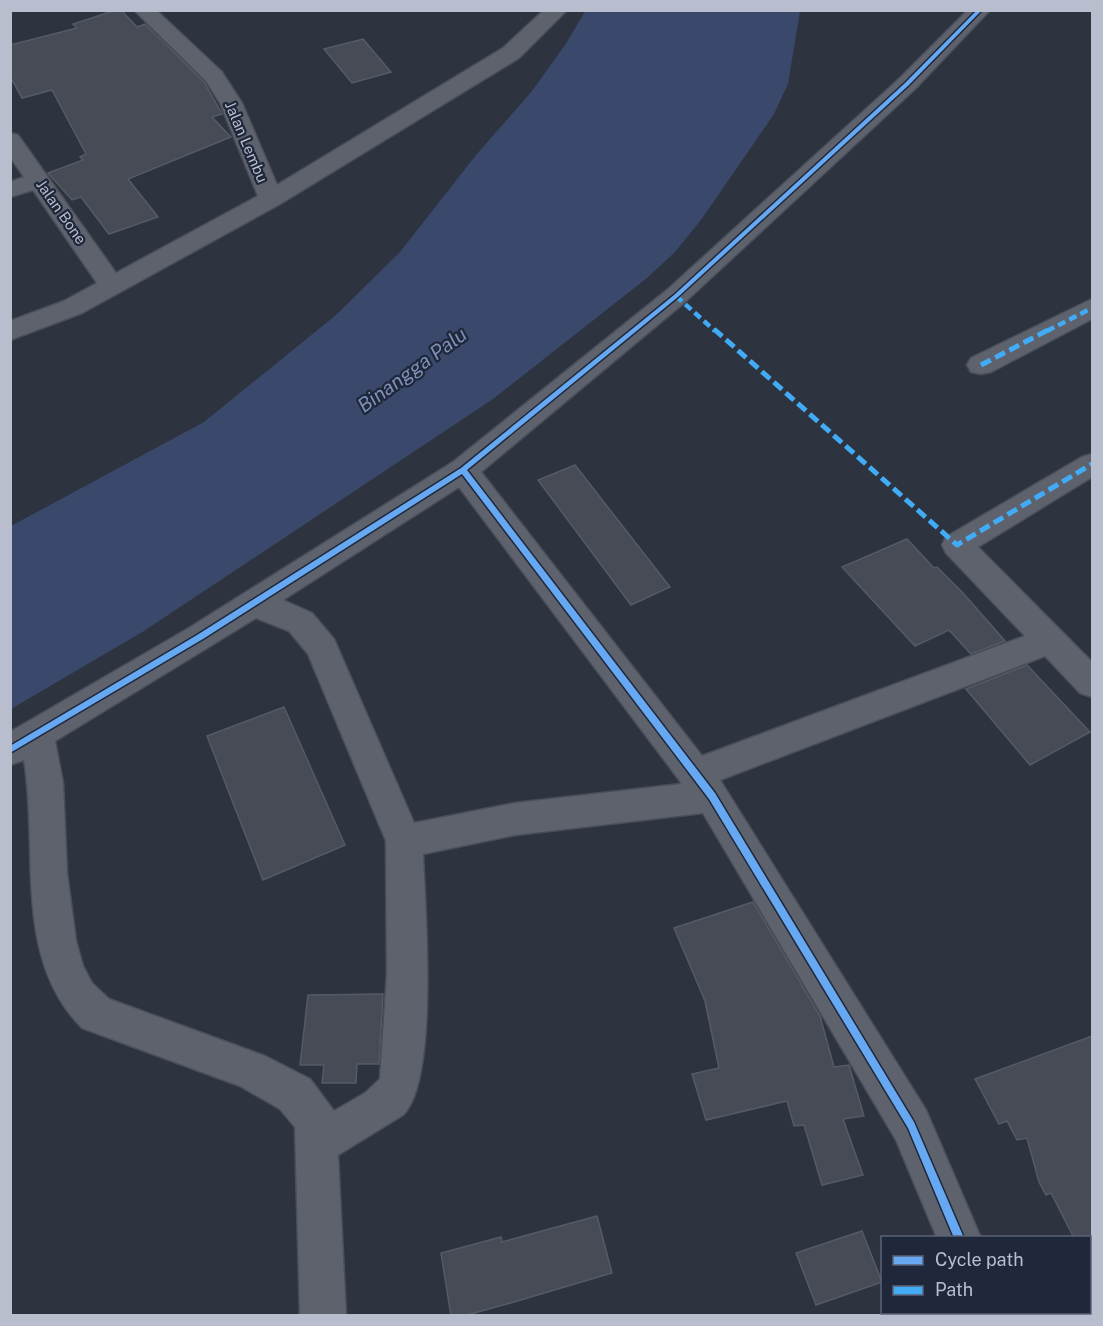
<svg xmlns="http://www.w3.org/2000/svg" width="1103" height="1326" viewBox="0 0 1103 1326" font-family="'Public Sans',sans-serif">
  <rect width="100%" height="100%" fill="#2d333f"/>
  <polygon fill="#3a496b" points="586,10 800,11 788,84 774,114 701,220 675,252 647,278 493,399 144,631 11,709 11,526 204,422 336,315 400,252 476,155 532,91 565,45"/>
  <g fill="#464b56" stroke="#555b66" stroke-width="1.5">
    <polygon points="116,10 121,10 137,27 145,24 204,82 222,114 212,117 231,137 128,179 158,217 109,234 81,197 72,200 48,173 83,160 80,157 86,154 52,90 22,98 10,76 10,45 77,28 73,24"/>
    <polygon points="363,39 391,72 352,83 324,49"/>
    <polygon points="575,465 670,587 631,605 538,480"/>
    <polygon points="907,539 934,568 937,567 963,593 1005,641 971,654 949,630 915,646 842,567"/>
    <polygon points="1027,665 1090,732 1030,765 966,689"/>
    <polygon points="284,707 345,845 263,880 207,736"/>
    <polygon points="753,902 820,1016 834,1067 849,1065 864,1116 843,1119 863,1175 822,1185 804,1125 794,1126 787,1101 706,1120 692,1074 719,1068 705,1001 674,928"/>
    <polygon points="383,994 379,1064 357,1064 356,1083 322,1083 324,1065 300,1065 308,995"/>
    <polygon points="1092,1036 1092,1275 1089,1269 1089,1238 1074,1238 1051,1193 1046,1195 1039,1182 1027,1138 1017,1140 1007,1121 999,1124 975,1079"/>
    <polygon points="597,1216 612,1273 514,1302 463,1316 451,1316 441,1253 501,1237 502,1242"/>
    <polygon points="862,1231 882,1282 816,1305 796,1253"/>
  </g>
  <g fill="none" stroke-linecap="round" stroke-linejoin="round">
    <g stroke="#4a4e58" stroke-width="3">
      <g id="street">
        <polygon points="134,10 156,10 222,72 242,103 277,185 503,48 544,10 567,10 519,58 280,204 82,313 10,340 10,321 64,301 97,283 33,190 10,197 10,182 24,177 10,157 10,133 18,135 116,273 258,196 220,103 206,81"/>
        <path d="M968,10h22l-75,79 -230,213 -204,170 221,284 323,-120 -79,-83 -4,-8 4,-8 136,-80 10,-3v23l-114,70 114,115v35l-12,-4 -35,-37 -325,124 206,330 55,128h-44l-41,-98 -193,-327 -188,22 -92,19c2,53 16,226 -20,261l-65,40 8,161h-46l-5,-189 -15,-18 -40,-23 -158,-58c-70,-71 -43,-179 -58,-268l-14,5v-33l179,-104 264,-166 214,-172 232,-211zM459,487l221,294 1,3 -166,19 -101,20 -80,-184 -22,-26 -29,-13zM256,618l33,13 19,23 78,187 1,133 -7,105 -15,14 -31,18 -24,-32 -45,-23 -156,-57 -17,-16 -9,-17 -7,-25 -9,-68 -4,-90 -8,-42z"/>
        <polygon points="1092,299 1092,319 991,372 981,374 971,372 967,365 971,358"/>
        <polygon points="965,1312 1010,1312 1011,1316 966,1316"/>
      </g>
    </g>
    <use href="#street" fill="#5e626c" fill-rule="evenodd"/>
    <g stroke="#42abf6" stroke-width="4.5" stroke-dasharray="8 4.5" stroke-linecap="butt">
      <polyline points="676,296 715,331"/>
      <polyline points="1047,331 1092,308"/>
    </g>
    <g stroke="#42abf6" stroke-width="5" stroke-dasharray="11 5" stroke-linecap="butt">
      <polyline points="714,329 957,545 1092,464"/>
      <polyline points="981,365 1050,329"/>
    </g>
    <g stroke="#1f273b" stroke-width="3">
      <polygon id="cycleway" points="977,10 982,10 909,85 678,297 467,470 715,793 914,1122 964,1238 954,1238 908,1128 709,799 462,474 203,639 10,753 10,746 197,635 461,468 674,295 905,83"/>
    </g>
    <use href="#cycleway" fill="#66a8f1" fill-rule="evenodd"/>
  </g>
  <g text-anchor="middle" stroke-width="4.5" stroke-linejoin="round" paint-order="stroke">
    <g font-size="15" fill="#b8bece" stroke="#1f273b">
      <text transform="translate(246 142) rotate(67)" y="5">Jalan Lembu</text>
      <text transform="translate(61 212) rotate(55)" y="5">Jalan Bone</text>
    </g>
    <g font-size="20" font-style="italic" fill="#7e90b7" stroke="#1f273b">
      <text transform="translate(412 370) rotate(-36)" y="7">Binangga Palu</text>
    </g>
  </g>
  <rect width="1103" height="1326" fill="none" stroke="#b8bece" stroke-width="24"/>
  <rect x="881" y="1236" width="210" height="78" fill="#1f273b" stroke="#5c6376" stroke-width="1.5"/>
  <rect x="893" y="1256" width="30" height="9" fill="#66a8f1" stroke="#5c6376" stroke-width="1.5"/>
  <text x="935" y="1266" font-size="18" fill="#b8bece">Cycle path</text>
  <rect x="893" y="1286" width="30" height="9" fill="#42abf6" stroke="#5c6376" stroke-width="1.5"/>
  <text x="935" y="1296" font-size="18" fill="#b8bece">Path</text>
</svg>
